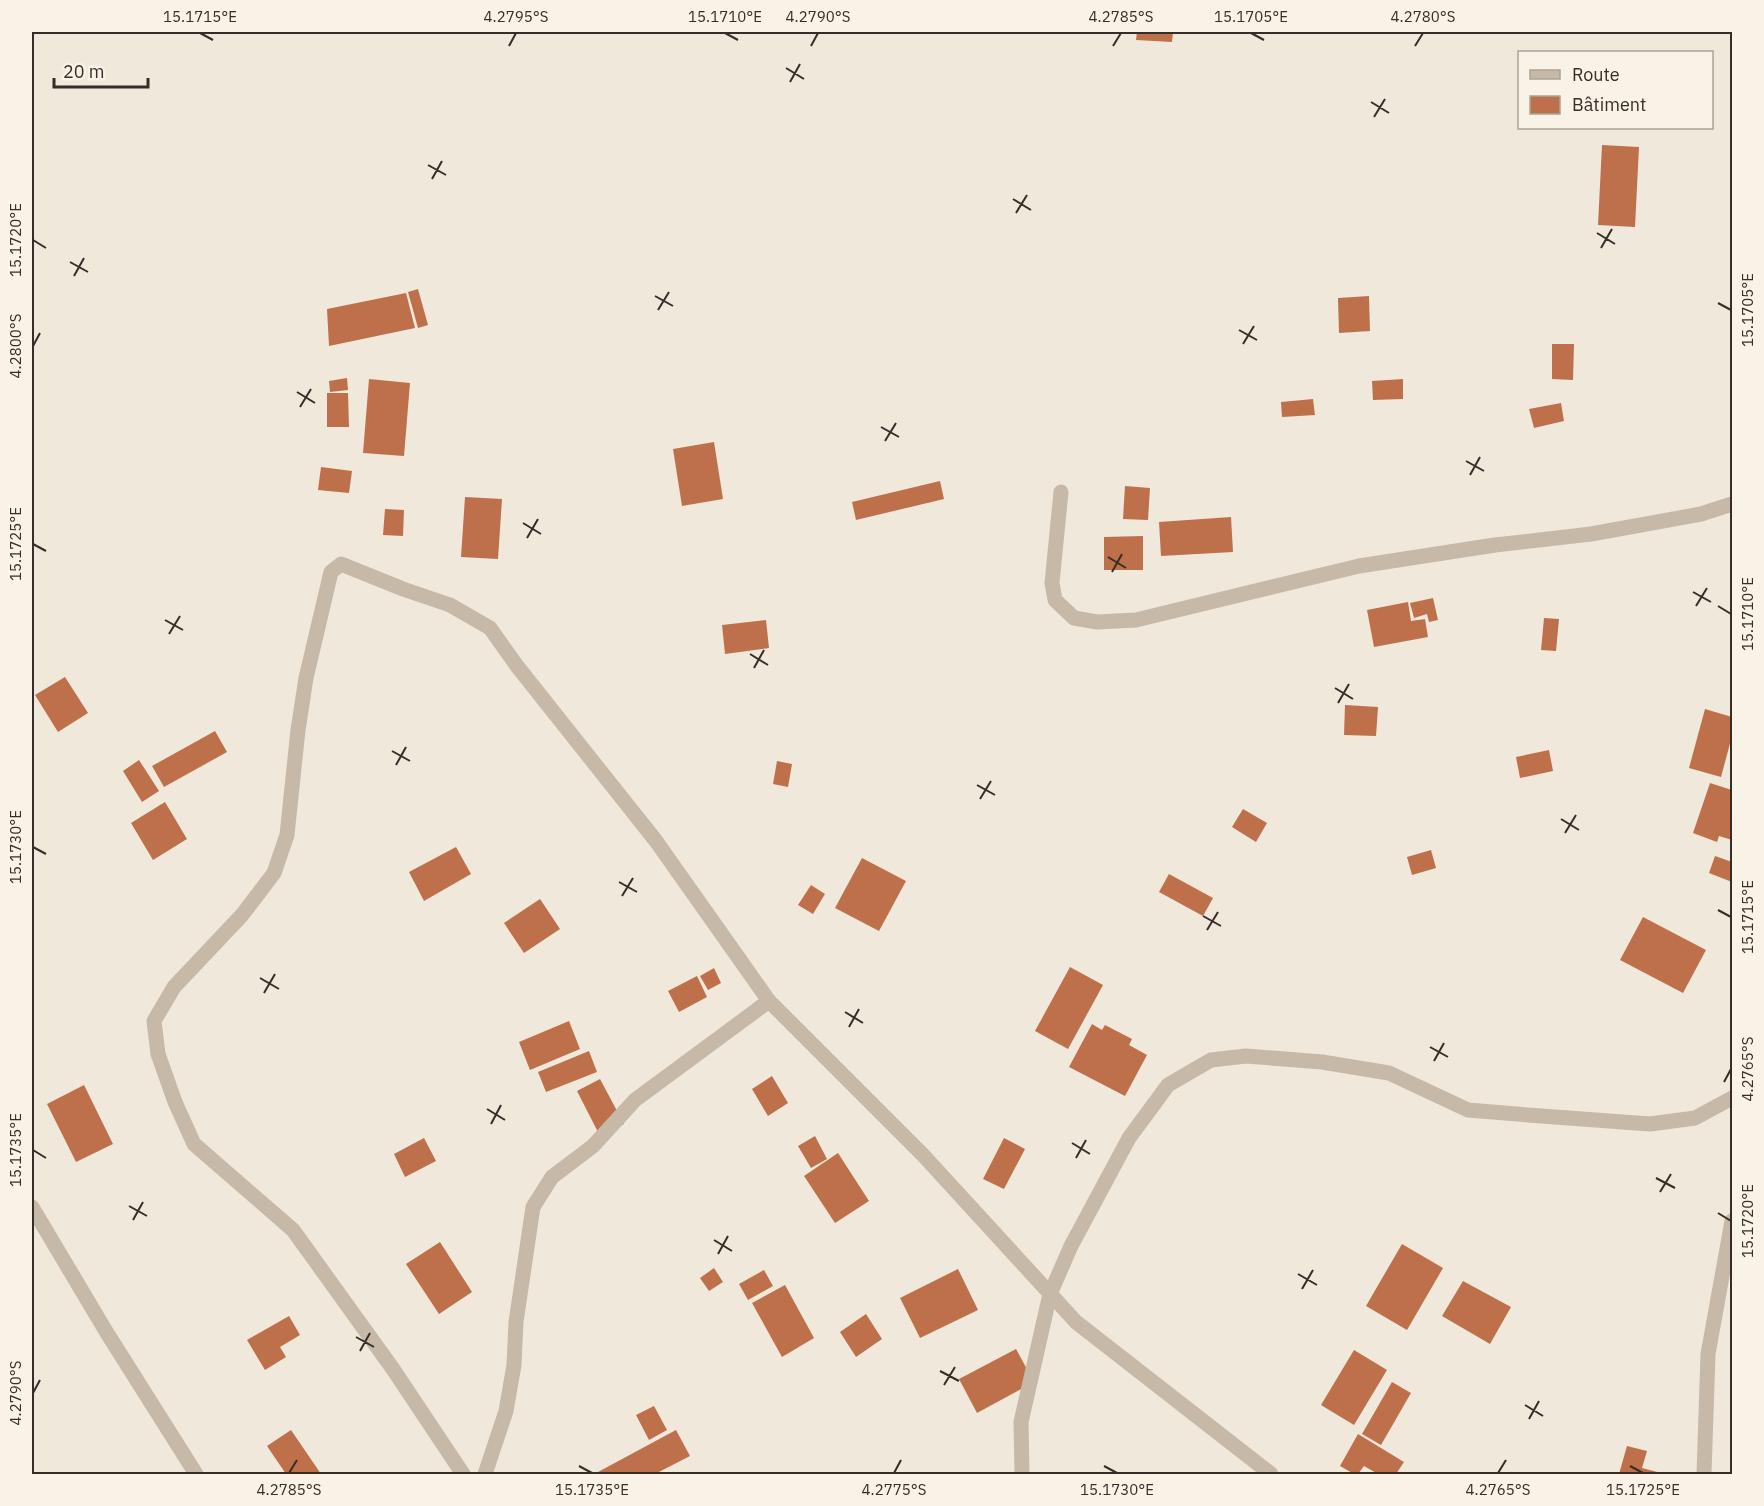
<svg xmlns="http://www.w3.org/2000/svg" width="1764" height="1506" viewBox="0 0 1764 1506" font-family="'IBM Plex Sans',sans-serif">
  <rect width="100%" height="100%" fill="#f0e8db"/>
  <g fill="#be704b">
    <polygon points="1137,32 1173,32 1172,42 1136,40"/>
    <polygon points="1602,145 1639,147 1635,227 1598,225"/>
    <polygon points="418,289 428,325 418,328 408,292"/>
    <polygon points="406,293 415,328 329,346 327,309"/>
    <polygon points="1369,296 1370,331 1339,333 1338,298"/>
    <polygon points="1552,344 1574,344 1573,380 1552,379"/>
    <polygon points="347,378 348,390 330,392 329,381"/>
    <polygon points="369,379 410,383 404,456 363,453"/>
    <polygon points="1403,379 1403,399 1373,400 1372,381"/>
    <polygon points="327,393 348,393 349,427 327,427"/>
    <polygon points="1313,399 1315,415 1282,417 1281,402"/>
    <polygon points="1561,403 1564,421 1534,428 1529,409"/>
    <polygon points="714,442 723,499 682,506 673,449"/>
    <polygon points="321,467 352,471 349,493 318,490"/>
    <polygon points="940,481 944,499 856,520 852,502"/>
    <polygon points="1125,486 1150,488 1148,520 1123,519"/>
    <polygon points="465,497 502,499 498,559 461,557"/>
    <polygon points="385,509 404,510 403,536 383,535"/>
    <polygon points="1231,517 1233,552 1161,556 1159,522"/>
    <polygon points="1143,536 1143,570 1104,570 1104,537"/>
    <polygon points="1433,598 1438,620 1429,622 1427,614 1414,618 1410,603"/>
    <polygon points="1408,602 1411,621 1425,619 1428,637 1374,647 1367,610"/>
    <polygon points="1544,618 1559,619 1556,651 1541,650"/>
    <polygon points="766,620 769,648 725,654 722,625"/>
    <polygon points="65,677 88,713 58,732 35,695"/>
    <polygon points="1345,705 1378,707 1376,736 1344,735"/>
    <polygon points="1705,709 1732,717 1732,736 1721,777 1689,768"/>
    <polygon points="215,731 227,752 164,787 152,766"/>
    <polygon points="1549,750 1553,771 1520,778 1516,757"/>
    <polygon points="139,760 159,791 142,802 123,771"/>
    <polygon points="777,761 792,764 788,787 773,784"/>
    <polygon points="1710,783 1732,790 1732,840 1719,836 1717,842 1693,833"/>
    <polygon points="165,802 187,839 153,860 131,823"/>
    <polygon points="1243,809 1267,823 1256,842 1232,827"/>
    <polygon points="456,847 471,874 424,901 409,872"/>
    <polygon points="1431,850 1436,868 1412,875 1407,857"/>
    <polygon points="1715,856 1732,862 1732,882 1709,873"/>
    <polygon points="862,858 906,881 879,931 835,908"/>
    <polygon points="1169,874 1213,898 1203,916 1159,892"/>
    <polygon points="811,885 825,894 813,914 798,905"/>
    <polygon points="540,899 560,929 524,953 504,923"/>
    <polygon points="1643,917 1706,950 1683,993 1620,960"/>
    <polygon points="1070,967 1103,985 1068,1049 1035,1031"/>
    <polygon points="714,968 721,983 708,990 700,976"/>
    <polygon points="697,976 707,997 679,1012 668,991"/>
    <polygon points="569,1021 580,1049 530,1070 519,1042"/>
    <polygon points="1092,1024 1102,1030 1105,1025 1132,1039 1129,1045 1147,1055 1125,1096 1069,1067"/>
    <polygon points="589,1051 597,1072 546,1092 538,1072"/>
    <polygon points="772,1076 788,1103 768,1116 752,1089"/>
    <polygon points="600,1079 624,1124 600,1136 577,1091"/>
    <polygon points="84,1085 113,1144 76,1162 47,1104"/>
    <polygon points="815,1136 827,1159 811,1168 798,1146"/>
    <polygon points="424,1138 436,1161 405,1177 394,1154"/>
    <polygon points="1004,1138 1025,1149 1004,1189 983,1179"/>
    <polygon points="838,1153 869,1201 835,1223 804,1176"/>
    <polygon points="440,1242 472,1292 439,1314 406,1264"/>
    <polygon points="1402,1244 1443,1268 1407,1330 1366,1306"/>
    <polygon points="714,1268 723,1282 709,1291 700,1278"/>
    <polygon points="958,1269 978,1310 920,1338 900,1298"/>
    <polygon points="764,1270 773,1286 748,1300 739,1284"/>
    <polygon points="1463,1281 1511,1307 1490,1344 1442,1316"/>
    <polygon points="785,1285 814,1338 782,1357 752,1303"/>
    <polygon points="866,1314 882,1339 856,1357 840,1332"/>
    <polygon points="289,1316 300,1335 280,1347 286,1357 265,1370 247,1340"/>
    <polygon points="1016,1349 1034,1382 977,1413 959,1379"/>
    <polygon points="1354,1350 1387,1370 1354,1425 1321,1405"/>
    <polygon points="1392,1382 1411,1393 1381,1445 1362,1434"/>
    <polygon points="654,1406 667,1430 649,1440 636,1415"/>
    <polygon points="291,1430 321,1474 286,1474 267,1446"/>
    <polygon points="676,1430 690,1456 655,1474 599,1474 598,1472"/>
    <polygon points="1358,1434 1404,1462 1396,1474 1378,1474 1364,1466 1358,1474 1354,1474 1340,1466"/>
    <polygon points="1627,1446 1647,1451 1642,1468 1665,1474 1619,1474"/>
  </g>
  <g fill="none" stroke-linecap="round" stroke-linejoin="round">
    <g stroke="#c7b9a8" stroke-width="15">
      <polyline points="1061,492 1052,583 1055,600 1074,618 1097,622 1136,620 1359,566 1495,545 1591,534 1701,514 1732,504"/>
      <polyline points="32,1207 107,1333 196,1474"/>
      <polyline points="463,1474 393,1369 293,1230 194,1144 175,1102 158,1054 154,1021 174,987 242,915 274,873 287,835 298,730 306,678 331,572 341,564 403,589 450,605 490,628 517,666 656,841 769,1001 923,1155 1076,1322 1271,1474"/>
      <polyline points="485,1474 506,1411 514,1365 516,1322 533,1207 552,1177 593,1146 635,1100 769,1001"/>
      <polyline points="1022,1474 1021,1422 1050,1294 1071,1246 1129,1138 1168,1085 1211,1060 1246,1056 1322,1062 1389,1073 1468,1110 1528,1115 1650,1124 1695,1118 1732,1098"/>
      <polyline points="1704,1474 1708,1354 1732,1221"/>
    </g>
  </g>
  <path fill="none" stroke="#342d28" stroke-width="2" d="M200,33l13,7M725,33l13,7M1251,33l13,7M509,46l7,-13M811,46l7,-13M1113,46l8,-13M1415,46l8,-13M786,68l18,11M790,82l10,-18M1371,102l18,11M1374,117l11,-18M428,165l18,10M432,179l10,-18M1013,199l18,11M1016,213l11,-18M1597,233l18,11M33,240l13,8M1601,248l11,-19M70,262l18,10M74,276l10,-18M655,296l18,10M1718,303l13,7M658,310l11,-18M1239,330l18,10M1243,344l11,-18M33,346l7,-13M297,392l18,11M300,407l11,-18M881,427l18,10M885,441l11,-18M1466,461l18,10M1470,475l10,-18M523,523l18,11M527,538l11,-19M33,544l13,7M1108,557l18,11M1112,572l10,-18M1693,592l18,10M1696,606l11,-18M1718,606l13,8M165,620l18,10M169,634l11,-18M750,654l18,11M754,668l10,-18M1335,688l18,11M1338,703l11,-19M392,751l18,10M396,765l10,-18M977,785l18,10M980,799l11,-18M1561,819l18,11M1565,833l11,-18M33,847l13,7M619,882l18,10M622,896l11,-18M1718,910l13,7M1203,916l18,10M1207,930l11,-18M260,978l19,11M264,993l11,-19M845,1012l18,11M849,1027l10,-18M1430,1047l18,10M1434,1061l10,-18M1724,1082l7,-13M487,1109l18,11M491,1124l10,-19M1072,1143l18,11M33,1150l13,8M1076,1158l10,-18M1656,1178l19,10M1660,1192l11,-18M129,1206l18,10M1718,1213l13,8M133,1220l10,-18M714,1240l18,11M718,1254l10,-18M1298,1274l19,11M1302,1289l11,-19M356,1337l18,10M360,1351l10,-18M940,1371l19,10M944,1385l11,-18M33,1393l7,-13M1525,1405l18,11M1529,1419l10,-18M579,1466l13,7M1104,1466l13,7M1630,1466l13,7M289,1473l8,-13M894,1473l7,-13M1498,1473l8,-13"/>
  <rect width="1764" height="1506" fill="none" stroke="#f8f2e7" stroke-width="66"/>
  <rect x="1518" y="51" width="195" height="78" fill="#f8f2e7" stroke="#aaa39b" stroke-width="1.5"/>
  <rect x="1530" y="70" width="30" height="9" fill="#c7b9a8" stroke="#aaa39b" stroke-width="1.5"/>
  <text x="1572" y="81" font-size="18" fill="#342d28">Route</text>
  <rect x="1530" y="96" width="30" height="18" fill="#be704b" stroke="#aaa39b" stroke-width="1.5"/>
  <text x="1572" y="111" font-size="18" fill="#342d28">Bâtiment</text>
  <path d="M54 78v9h94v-9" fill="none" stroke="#342d28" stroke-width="3"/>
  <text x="63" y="78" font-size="18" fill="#342d28" stroke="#f8f2e7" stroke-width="4.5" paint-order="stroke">20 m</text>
  <rect x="33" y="33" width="1698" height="1440" fill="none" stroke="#342d28" stroke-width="2"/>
  <g font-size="15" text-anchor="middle" fill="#342d28">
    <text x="200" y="22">15.1715°E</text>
    <text x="516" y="22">4.2795°S</text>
    <text x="725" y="22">15.1710°E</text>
    <text x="818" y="22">4.2790°S</text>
    <text x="1121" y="22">4.2785°S</text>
    <text x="1251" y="22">15.1705°E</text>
    <text x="1423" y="22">4.2780°S</text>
    <text transform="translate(16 240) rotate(-90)" y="5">15.1720°E</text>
    <text transform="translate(1748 310) rotate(-90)" y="5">15.1705°E</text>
    <text transform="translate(16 346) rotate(-90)" y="5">4.2800°S</text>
    <text transform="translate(16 544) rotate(-90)" y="5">15.1725°E</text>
    <text transform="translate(1748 614) rotate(-90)" y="5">15.1710°E</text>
    <text transform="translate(16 847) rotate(-90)" y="5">15.1730°E</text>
    <text transform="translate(1748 917) rotate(-90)" y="5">15.1715°E</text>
    <text transform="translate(1748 1069) rotate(-90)" y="5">4.2765°S</text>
    <text transform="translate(16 1150) rotate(-90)" y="5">15.1735°E</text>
    <text transform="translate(1748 1221) rotate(-90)" y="5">15.1720°E</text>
    <text transform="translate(16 1393) rotate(-90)" y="5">4.2790°S</text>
    <text x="289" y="1495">4.2785°S</text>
    <text x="592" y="1495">15.1735°E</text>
    <text x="894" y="1495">4.2775°S</text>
    <text x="1117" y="1495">15.1730°E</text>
    <text x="1498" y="1495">4.2765°S</text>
    <text x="1643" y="1495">15.1725°E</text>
  </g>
</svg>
